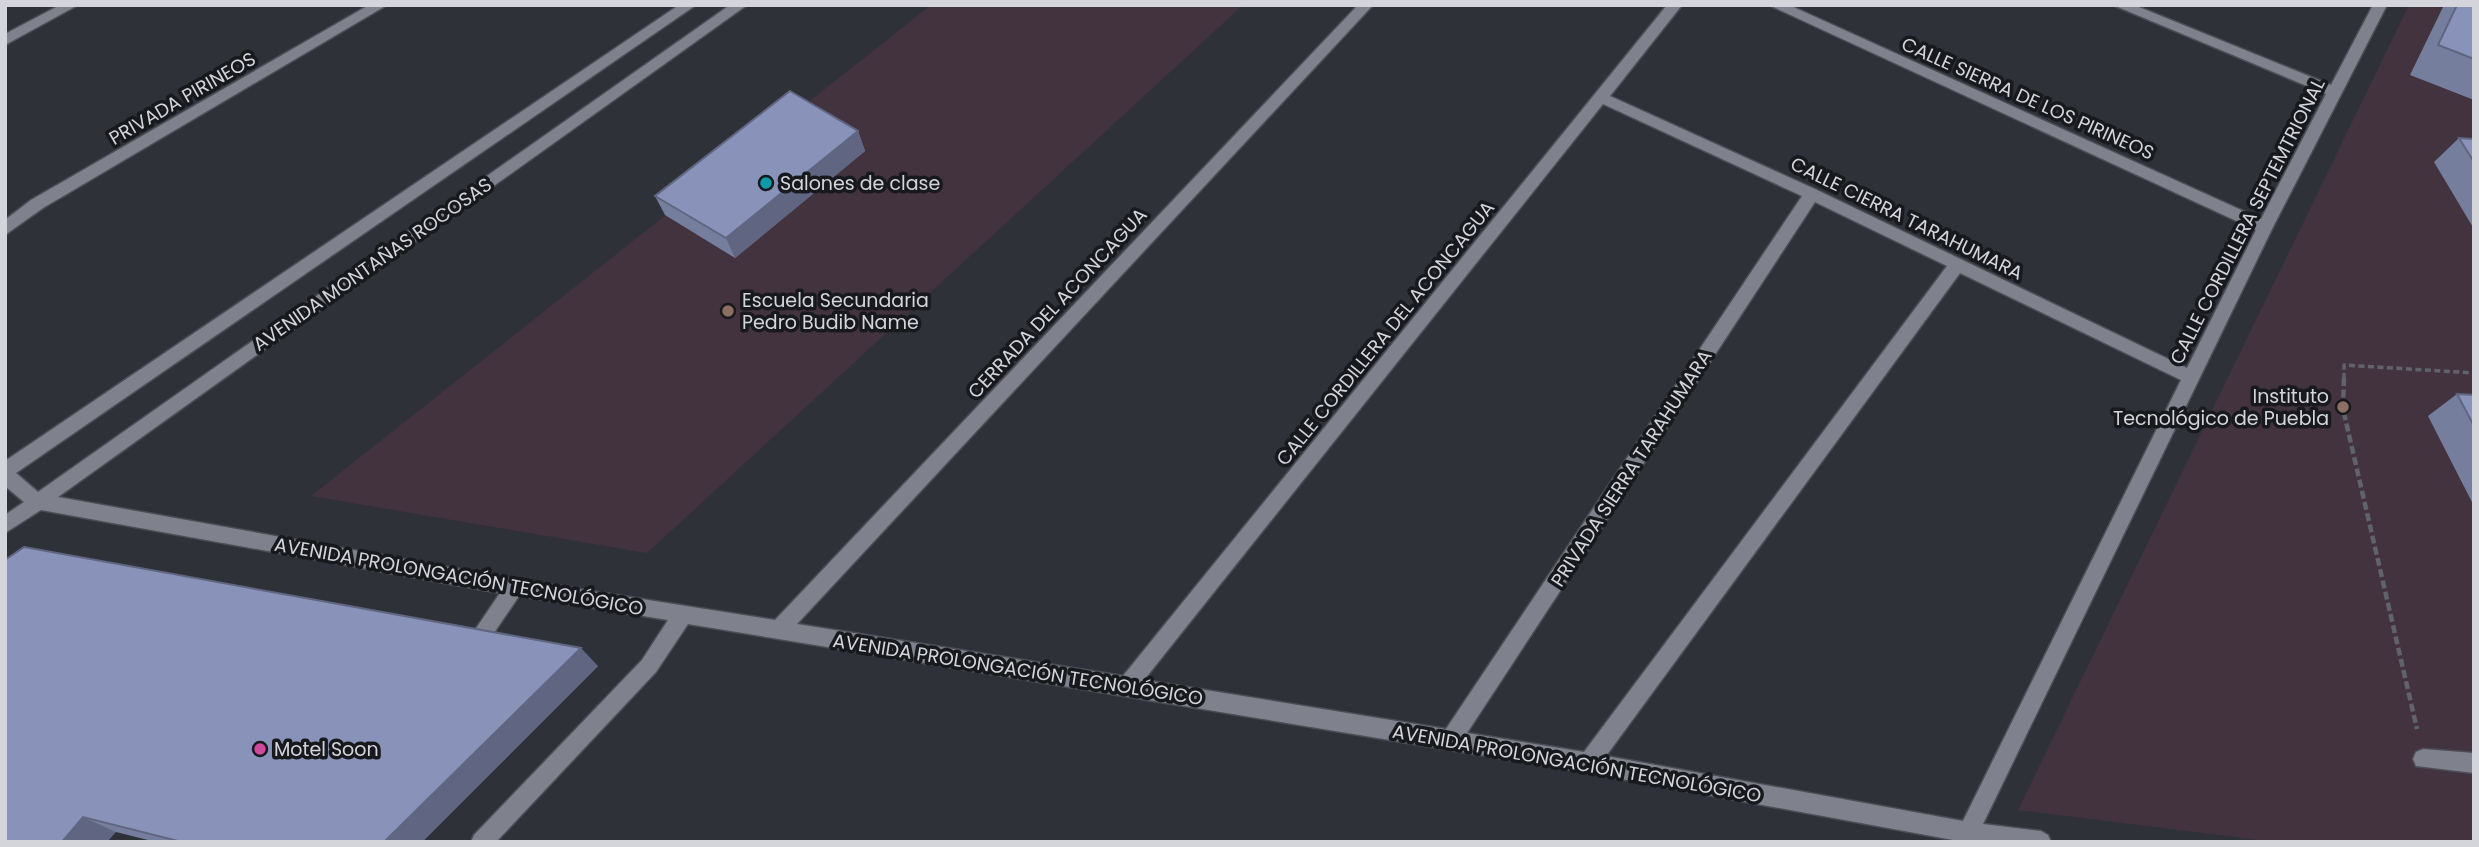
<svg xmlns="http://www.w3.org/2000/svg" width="2479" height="847" viewBox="0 0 2479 847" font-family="Poppins,sans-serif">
  <rect width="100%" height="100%" fill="#2f3139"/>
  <g fill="#43333f">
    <polygon points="931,5 1243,5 647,553 311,496"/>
    <polygon points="2409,5 2474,5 2474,842 2276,842 2018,810"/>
  </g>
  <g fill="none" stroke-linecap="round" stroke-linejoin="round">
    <g stroke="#4c4e55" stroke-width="3">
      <g id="minor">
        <polygon points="60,5 78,5 5,45 5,34"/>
        <polygon points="369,5 387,5 43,208 5,235 5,220 31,200"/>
        <path d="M679,5h17l-680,468 22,19 692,-487h17l-689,492 457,82 260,41 583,-615h15l-576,619 326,52 544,-671h15l-72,91 207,94 370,178 69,-138 -487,-225h20l472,214 65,-125 -213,-89h21l197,80 42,-80h14l-114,222 -290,597 58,7 7,4 3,7h-87l-375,-69 -901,-149 -32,48 -160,170h-25l3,-7 168,-175 26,-40 -149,-24 -40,59 -7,3 -7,-3 -3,-6 38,-56 -459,-83 -36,23v-18l19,-13 -19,-16v-25zM1603,104l199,92 -356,533 -302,-49zM1815,202l132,64 -363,486 -117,-19zM1960,273l221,107 -218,441 -357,-65z"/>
        <polygon points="2423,749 2474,753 2474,773 2416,766 2413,759 2416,752"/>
      </g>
    </g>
    <polyline stroke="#61636a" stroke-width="3.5" stroke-dasharray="6 3.5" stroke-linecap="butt" points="2344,379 2344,365 2474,373"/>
    <polyline stroke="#61636a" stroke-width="4.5" stroke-dasharray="8 3.5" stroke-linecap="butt" points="2344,378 2343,409 2417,729"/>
    <use href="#minor" fill="#7f828c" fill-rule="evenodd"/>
  </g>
  <g fill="#767e9e">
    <polygon points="2444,5 2474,5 2474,100 2410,75"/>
    <polygon points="858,131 865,151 735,258 665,215 655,196"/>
    <polygon points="2459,138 2474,139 2474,229 2434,162"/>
    <polygon points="2457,394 2474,395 2474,506 2428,416"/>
    <polygon points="598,666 422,842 156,842 116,832 5,842"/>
  </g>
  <g fill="#606681">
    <polygon points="858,131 865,151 735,258 726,238"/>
    <polygon points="581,648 598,666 422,842 384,842"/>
    <polygon points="83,817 116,832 107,842 62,842"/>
  </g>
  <g fill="#8992b8" stroke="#606681" stroke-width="2">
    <polygon points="2457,5 2474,5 2474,59 2438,45"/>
    <polygon points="790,91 858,131 726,238 655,196"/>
    <polygon points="2459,138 2474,139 2474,162"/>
    <polygon points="2457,394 2474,395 2474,426"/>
    <polygon points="24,547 581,648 384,842 182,842 83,817 62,842 5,842 5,560"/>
  </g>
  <circle fill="#0f9aa8" stroke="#18191d" stroke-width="2.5" cx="766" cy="183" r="7"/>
  <g fill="#8d6e63" stroke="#18191d" stroke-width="2.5">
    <circle cx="728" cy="311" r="7"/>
    <circle cx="2343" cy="407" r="7"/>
  </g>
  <circle fill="#d1479c" stroke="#18191d" stroke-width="2.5" cx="260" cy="749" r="7"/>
  <g text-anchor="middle" stroke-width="7" stroke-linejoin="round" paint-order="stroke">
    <g font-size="19" fill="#d3d5da" stroke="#18191d">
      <text transform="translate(182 98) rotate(-30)" y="7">PRIVADA PIRINEOS</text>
      <text transform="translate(2028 98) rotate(24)" y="7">CALLE SIERRA DE LOS PIRINEOS</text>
      <text transform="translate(1907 218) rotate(26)" y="7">CALLE CIERRA TARAHUMARA</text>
      <text transform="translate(2247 221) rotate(-63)" y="7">CALLE CORDILLERA SEPTEMTRIONAL</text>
      <text transform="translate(372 264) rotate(-35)" y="7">AVENIDA MONTAÑAS ROCOSAS</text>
      <text transform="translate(1057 303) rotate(-47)" y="7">CERRADA DEL ACONCAGUA</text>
      <text transform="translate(1385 333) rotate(-51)" y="7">CALLE CORDILLERA DEL ACONCAGUA</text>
      <text transform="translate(1631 468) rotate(-57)" y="7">PRIVADA SIERRA TARAHUMARA</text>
      <text transform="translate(459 576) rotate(10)" y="7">AVENIDA PROLONGACIÓN TECNOLÓGICO</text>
      <text transform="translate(1018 669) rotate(9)" y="7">AVENIDA PROLONGACIÓN TECNOLÓGICO</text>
      <text transform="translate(1577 763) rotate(10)" y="7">AVENIDA PROLONGACIÓN TECNOLÓGICO</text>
    </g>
    <g font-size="19" fill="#d3d5da" stroke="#18191d" text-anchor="start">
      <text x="780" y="190">Salones de clase</text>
      <text x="742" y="307">Escuela Secundaria<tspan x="742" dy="22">Pedro Budib Name</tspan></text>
      <text x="2329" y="403" text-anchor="end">Instituto<tspan x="2329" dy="22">Tecnológico de Puebla</tspan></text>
      <text x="274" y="756">Motel Soon</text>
    </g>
  </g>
  <rect width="2479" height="847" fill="none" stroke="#d3d5da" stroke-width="14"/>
</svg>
